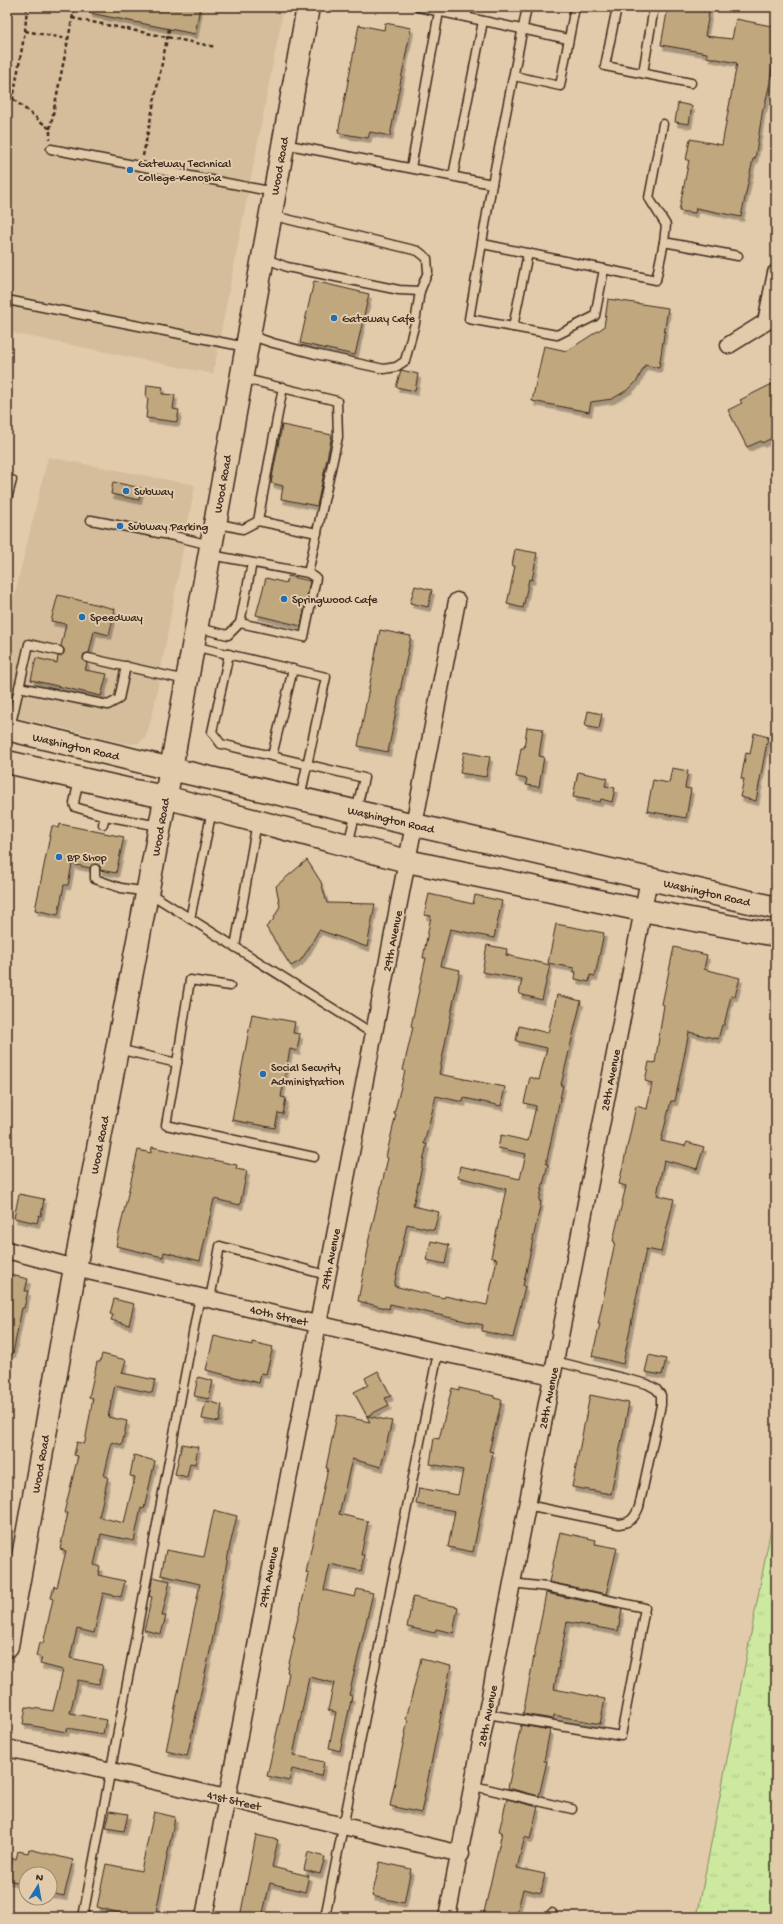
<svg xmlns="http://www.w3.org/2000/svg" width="783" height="1924" viewBox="0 0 783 1924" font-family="'Gochi Hand',sans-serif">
  <defs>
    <pattern id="grass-tufts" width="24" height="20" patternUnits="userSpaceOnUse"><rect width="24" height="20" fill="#cde9a0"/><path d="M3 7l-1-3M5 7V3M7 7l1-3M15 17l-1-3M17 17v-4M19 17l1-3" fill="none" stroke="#b1c889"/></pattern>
    <filter id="shadow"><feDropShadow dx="2.5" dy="4.5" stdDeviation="0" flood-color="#0004"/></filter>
  </defs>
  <rect width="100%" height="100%" fill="#e2cbab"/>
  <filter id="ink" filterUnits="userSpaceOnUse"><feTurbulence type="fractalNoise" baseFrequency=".025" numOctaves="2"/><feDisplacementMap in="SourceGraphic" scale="8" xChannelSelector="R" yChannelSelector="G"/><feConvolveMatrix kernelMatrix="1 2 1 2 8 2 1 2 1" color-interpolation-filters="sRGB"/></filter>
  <g filter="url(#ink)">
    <g fill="#d5bd9b">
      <polygon points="7,7 284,7 213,374 7,332"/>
      <polygon points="48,457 195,485 154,707 148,731 145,738 138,743 129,744 7,715 7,626"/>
    </g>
    <polygon fill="url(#grass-tufts)" stroke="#848a5f" points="776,1502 776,1917 697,1917"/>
    <g fill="#c0a77e" stroke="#3b2a1e" filter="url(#shadow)">
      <polygon points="90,7 200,7 195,34 90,13"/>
      <polygon points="668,7 710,7 705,36 732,39 736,19 776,27 776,41 769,87 764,108 763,108 755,159 753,159 741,217 696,208 695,213 679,211 689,160 686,160 690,139 722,145 737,63 707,57 707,53 661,45"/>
      <polygon points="385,23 411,28 390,136 370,132 368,138 338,133 359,25 384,30"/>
      <polygon points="678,103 692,106 689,124 675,122"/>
      <polygon points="314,281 369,294 355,355 300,343"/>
      <polygon points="608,299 668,308 659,368 645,365 637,381 629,389 612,399 591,402 589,412 532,401 544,346 567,351 604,327"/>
      <polygon points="401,370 418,374 415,391 396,387"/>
      <polygon points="772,384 776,391 776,436 762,443 761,441 747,447 728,410 742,403 740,400"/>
      <polygon points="147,385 163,387 162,394 175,395 173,409 179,410 177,422 146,418 148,398 146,398"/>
      <polygon points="282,425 332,435 317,506 281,499 283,486 271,483"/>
      <polygon points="113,482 141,488 139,500 111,494"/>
      <polygon points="515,549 537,553 532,580 529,579 523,608 507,604 515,566 512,566"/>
      <polygon points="288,576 310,581 301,626 256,615 266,578 286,583"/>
      <polygon points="415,586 432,590 428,607 410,603"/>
      <polygon points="58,595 115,609 109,635 94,631 89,653 84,654 83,657 87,663 85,670 107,674 101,696 31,680 36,658 57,663 58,656 64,653 64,649 61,646 66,624 51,621"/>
      <polygon points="380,630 411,636 388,752 358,746"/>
      <polygon points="588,711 602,714 599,729 585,726"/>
      <polygon points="527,727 543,729 539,756 544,757 539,787 526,785 527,779 516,777 521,748 524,748"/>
      <polygon points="754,733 768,737 756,801 740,797 744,779 741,779 746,753 750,754"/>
      <polygon points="464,752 490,757 486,777 460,773"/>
      <polygon points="672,768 688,771 685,788 691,789 686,818 647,811 653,780 669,783"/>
      <polygon points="578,772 607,778 605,786 615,788 612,802 601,799 600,802 573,797"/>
      <polygon points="60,824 124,837 116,873 100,870 100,866 95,864 90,868 72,864 68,885 64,885 58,915 35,910 52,826 59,828"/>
      <polygon points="307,860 321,882 327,903 375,904 367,947 319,930 307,951 300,961 291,966 266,927 273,920 280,906 276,886"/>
      <polygon points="429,894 473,904 475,895 502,901 494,938 450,929 441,966 460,970 439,1074 505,1087 501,1106 464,1098 463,1102 436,1096 424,1144 427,1144 413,1206 439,1212 434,1230 407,1224 394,1286 444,1298 445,1296 487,1305 497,1259 491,1257 506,1189 458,1177 460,1166 520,1179 526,1154 498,1148 501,1135 528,1141 536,1106 524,1103 530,1077 539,1080 547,1048 516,1041 519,1026 548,1033 557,995 581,1001 561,1085 563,1085 546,1164 548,1164 539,1201 541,1202 523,1286 525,1286 513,1338 482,1331 483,1325 390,1304 389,1309 358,1301 369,1244 368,1243 388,1158 386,1157 396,1114 394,1114 405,1071 403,1070 413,1027 411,1026 426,958 423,958 431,916 424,915"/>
      <polygon points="556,924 604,933 595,976 590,975 589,982 575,979 576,972 574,972 574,968 548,963"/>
      <polygon points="487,945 507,949 506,955 550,965 542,1000 519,994 522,979 482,972"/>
      <polygon points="674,947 707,955 704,969 740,978 735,996 731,996 724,1025 722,1025 718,1039 689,1032 675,1101 671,1101 661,1141 685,1146 687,1142 704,1147 697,1169 664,1160 657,1195 674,1199 661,1252 646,1249 623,1364 592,1356 600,1324 598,1324 615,1242 613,1241 626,1186 619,1184 636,1106 647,1109 652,1083 645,1081 649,1062 655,1063 664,1005 662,1004"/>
      <polygon points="252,1014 295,1022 293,1033 300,1034 297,1051 290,1049 281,1097 286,1098 283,1114 278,1113 275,1128 232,1120"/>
      <polygon points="152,1147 237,1165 236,1169 247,1171 240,1205 214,1199 200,1261 164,1252 163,1257 116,1246 138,1150 151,1153"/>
      <polygon points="19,1194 44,1199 41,1216 39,1215 37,1223 14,1218"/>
      <polygon points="431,1241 449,1245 445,1264 426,1260"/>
      <polygon points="7,1274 28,1279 25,1291 28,1291 24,1308 22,1308 13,1353 7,1352"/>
      <polygon points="114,1299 134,1304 129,1325 111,1320 113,1315 110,1314"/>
      <polygon points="214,1336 252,1345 252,1342 273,1347 266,1374 261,1373 259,1383 206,1370"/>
      <polygon points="102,1354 126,1360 122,1373 155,1380 152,1393 115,1385 108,1417 127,1421 122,1445 112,1442 104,1476 108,1477 99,1517 124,1523 135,1477 130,1476 134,1455 155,1461 144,1509 141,1508 134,1541 101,1534 94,1565 100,1567 98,1575 125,1581 121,1597 103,1593 94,1633 77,1629 70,1658 103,1665 99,1684 78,1680 70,1713 106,1720 103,1734 67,1728 66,1732 23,1724 26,1707 53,1711 63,1670 40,1664 42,1658 36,1656 39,1643 43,1644 53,1599 51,1598 54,1586 57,1587 66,1551 60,1549 68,1513 64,1513 78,1456 74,1455 77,1442 84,1444 85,1442 93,1398 89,1397 97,1362 100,1362"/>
      <polygon points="649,1355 666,1359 662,1375 645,1372"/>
      <polygon points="378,1371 391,1396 385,1398 389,1405 367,1416 392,1421 381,1467 352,1459 339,1514 368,1521 361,1555 364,1555 361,1571 330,1564 324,1590 355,1597 357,1589 373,1593 349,1695 352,1696 340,1751 329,1748 336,1712 328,1710 334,1683 309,1677 293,1755 324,1762 321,1776 292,1769 289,1781 267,1776 282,1709 289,1673 287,1672 295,1638 293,1638 309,1574 306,1573 328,1468 326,1468 337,1415 370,1422 354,1392 368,1385 365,1378"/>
      <polygon points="198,1377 213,1381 209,1399 194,1396"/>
      <polygon points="452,1388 459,1390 459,1388 494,1396 494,1398 502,1400 489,1451 493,1452 473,1552 448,1547 455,1511 416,1504 419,1488 458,1495 463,1470 430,1464 434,1438 439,1439"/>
      <polygon points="590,1395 629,1403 611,1494 572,1487"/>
      <polygon points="206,1401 222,1405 219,1422 202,1419"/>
      <polygon points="182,1444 198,1447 195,1464 190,1463 187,1477 175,1474"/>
      <polygon points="214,1510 237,1516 230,1545 212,1642 187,1756 166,1751 200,1584 161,1575 166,1550 204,1557"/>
      <polygon points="560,1532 596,1540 595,1544 617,1548 606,1594 549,1582"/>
      <polygon points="153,1577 170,1581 162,1616 166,1616 161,1634 144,1630 152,1597 149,1596"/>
      <polygon points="546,1593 622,1609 618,1631 567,1622 554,1689 605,1699 600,1724 554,1715 553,1719 523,1714"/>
      <polygon points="413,1597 458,1607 453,1633 436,1629 435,1633 407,1627"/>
      <polygon points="421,1659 451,1666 421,1813 390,1806 408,1720 406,1719"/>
      <polygon points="521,1725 550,1730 544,1761 547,1761 539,1796 508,1788"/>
      <polygon points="507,1799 538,1807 530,1839 525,1837 517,1868 545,1874 541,1893 523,1889 516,1917 483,1917 502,1832 499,1831"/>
      <polygon points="110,1811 128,1814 124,1831 106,1828"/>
      <polygon points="154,1812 175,1817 155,1917 135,1917 97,1907 106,1864 141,1871"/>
      <polygon points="256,1835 278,1840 272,1867 309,1876 305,1892 270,1883 262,1917 240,1917"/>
      <polygon points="29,1849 73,1860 64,1896 50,1893 50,1874 26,1874 26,1887 20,1886 21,1883 8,1880 13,1858 16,1859 18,1851 28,1853"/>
      <polygon points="308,1852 325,1857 320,1874 304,1870"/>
      <polygon points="380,1862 411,1869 404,1903 372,1896"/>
    </g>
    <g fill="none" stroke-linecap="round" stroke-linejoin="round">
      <g stroke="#3b2a1e" stroke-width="11">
        <g id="lane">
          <polyline points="418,7 568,39"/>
          <polyline points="617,7 605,66 691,83"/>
          <polyline points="466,17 468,7"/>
          <polyline points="643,73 654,7"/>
          <polyline points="514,76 560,86 575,7"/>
          <polyline points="663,124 649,198 666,225 664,242"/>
          <polyline points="284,144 492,184"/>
          <polyline points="51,149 274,192"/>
          <polyline points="411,168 439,12"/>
          <polyline points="453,176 483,21"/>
          <polyline points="483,244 604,269 595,316 557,335 469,319 492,184 527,7"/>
          <polyline points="264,258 287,267 399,290 420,291"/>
          <polyline points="604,269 656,280 664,242 738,256"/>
          <polyline points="7,300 246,347"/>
          <polyline points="513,327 528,253"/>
          <polyline points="249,335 273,343 315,354 384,369 396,367 405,361 415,323 420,291 428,272 427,258 418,251 270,215"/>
          <polyline points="7,499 12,480"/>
          <polyline points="91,520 174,536 210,545"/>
          <polyline points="258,521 283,387"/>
          <polyline points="215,523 243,529 258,521 317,533"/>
          <polyline points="211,555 308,573 338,437 337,401 241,378"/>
          <polyline points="252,563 240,623 304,637 316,578 308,573"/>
          <polyline points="198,628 228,635 240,623"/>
          <polyline points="193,646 326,677 300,798"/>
          <polyline points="229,654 212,732 221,744 364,778 348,845"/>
          <polyline points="88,658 186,680"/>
          <polyline points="19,687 108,705 119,699 126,666"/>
          <polyline points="7,741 29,644 59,651"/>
          <polyline points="272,756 293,669"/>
          <polyline points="79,779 74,803 75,807 105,816 103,824"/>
          <polyline points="105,816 159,826"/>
          <polyline points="95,869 95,879 121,888 148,892 375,1035"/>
          <polyline points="190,919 212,810"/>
          <polyline points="235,947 257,822"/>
          <polyline points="118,1049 177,1063 166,1125 314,1157"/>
          <polyline points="177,1063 190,980 230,986"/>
          <polyline points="210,1299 220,1246 326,1275"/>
          <path d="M527,1505l92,19c12,-1 16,-7 20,-17l22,-102v-10l-5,-6 -9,-5 -92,-23"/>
          <polyline points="487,1714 621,1736 645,1608 547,1587 512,1583"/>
          <polyline points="474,1786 572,1809"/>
          <polyline points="83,1917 200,1296"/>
          <polyline points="325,1917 438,1352"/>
          <polyline points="552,1917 552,1913"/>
        </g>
      </g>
      <g stroke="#3b2a1e" stroke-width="19">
        <g id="street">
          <polyline points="729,345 766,322 776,273"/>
          <polyline points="7,1250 75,1268 438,1352 552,1376"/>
          <polyline points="7,1748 112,1771 461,1854"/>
          <polyline points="204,1917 457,601"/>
          <polyline points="447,1917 649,879"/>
        </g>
      </g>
      <g stroke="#3b2a1e" stroke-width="25">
        <polyline id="secondary" points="7,1646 75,1268 171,769 308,7"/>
      </g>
      <g stroke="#3b2a1e" stroke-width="25">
        <g id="primary">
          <polyline points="7,729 171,769 776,908"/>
          <polyline points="7,762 130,790 165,797 407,861 642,910 776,935"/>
        </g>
      </g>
      <g stroke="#3b2a1e" stroke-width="2.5" stroke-dasharray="4 3" stroke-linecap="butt">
        <polyline points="72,18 216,47"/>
        <polyline points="25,31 68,39"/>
        <polyline points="7,93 13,99 25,31 27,7"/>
        <polyline points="7,97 13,99 50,129 50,139"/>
        <polyline points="50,129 74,10"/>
        <polyline points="143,156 169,29"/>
      </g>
      <use href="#lane" stroke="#e2cbab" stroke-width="8"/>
      <use href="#street" stroke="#e2cbab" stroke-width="16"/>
      <use href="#secondary" stroke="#e2cbab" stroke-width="22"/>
      <use href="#primary" stroke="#e2cbab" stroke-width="22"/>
    </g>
  </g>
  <g fill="#1f6fb2" stroke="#e2cbab" stroke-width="1.5">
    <circle cx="130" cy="170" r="4"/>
    <circle cx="334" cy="318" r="4"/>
    <circle cx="126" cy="491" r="4"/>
    <circle cx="120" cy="526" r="4"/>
    <circle cx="284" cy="599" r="4"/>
    <circle cx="82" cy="617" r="4"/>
    <circle cx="59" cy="857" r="4"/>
    <circle cx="263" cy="1074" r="4"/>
  </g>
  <g text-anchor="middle" stroke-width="4" stroke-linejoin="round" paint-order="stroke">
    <g font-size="12" fill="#3b2a1e" stroke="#e2cbab" text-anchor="start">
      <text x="138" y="167">Gateway Technical<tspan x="138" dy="14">College-Kenosha</tspan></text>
      <text x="342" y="322">Gateway Cafe</text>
      <text x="134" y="495">Subway</text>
      <text x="128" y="530">Subway Parking</text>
      <text x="292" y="603">Springwood Cafe</text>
      <text x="90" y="621">Speedway</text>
      <text x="67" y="861">BP Shop</text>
      <text x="271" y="1071">Social Security<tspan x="271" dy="14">Administration</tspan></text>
    </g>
    <g font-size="12" fill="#3b2a1e" stroke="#e2cbab">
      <text transform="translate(279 166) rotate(-80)" y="4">Wood Road</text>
      <text transform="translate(222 484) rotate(-80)" y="4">Wood Road</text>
      <text transform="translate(76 746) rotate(13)" y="4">Washington Road</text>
      <text transform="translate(391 819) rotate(13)" y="4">Washington Road</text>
      <text transform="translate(160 827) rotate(-80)" y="4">Wood Road</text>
      <text transform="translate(707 892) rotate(13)" y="4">Washington Road</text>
      <text transform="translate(392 941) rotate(-79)" y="4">29th Avenue</text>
      <text transform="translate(610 1080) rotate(-79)" y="4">28th Avenue</text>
      <text transform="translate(99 1145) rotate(-79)" y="4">Wood Road</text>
      <text transform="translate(330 1259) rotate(-79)" y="4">29th Avenue</text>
      <text transform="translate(279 1315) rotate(13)" y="4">40th Street</text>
      <text transform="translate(548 1398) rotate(-79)" y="4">28th Avenue</text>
      <text transform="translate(40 1464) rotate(-80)" y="4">Wood Road</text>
      <text transform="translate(268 1577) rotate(-79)" y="4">29th Avenue</text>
      <text transform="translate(487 1716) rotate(-79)" y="4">28th Avenue</text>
      <text transform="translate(234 1800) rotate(13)" y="4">41st Street</text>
    </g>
  </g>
  <rect width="783" height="1924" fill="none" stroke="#e2cbab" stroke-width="24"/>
  <rect x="12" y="12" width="759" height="1900" fill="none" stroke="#3b2a1e" stroke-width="1.5" filter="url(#ink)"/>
  <g transform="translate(38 1886) rotate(11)"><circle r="19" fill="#e2cbab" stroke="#9f8b73"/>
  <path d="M0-3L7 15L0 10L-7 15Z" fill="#1f6fb2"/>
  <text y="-6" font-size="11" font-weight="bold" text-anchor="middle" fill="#3b2a1e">N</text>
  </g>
</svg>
